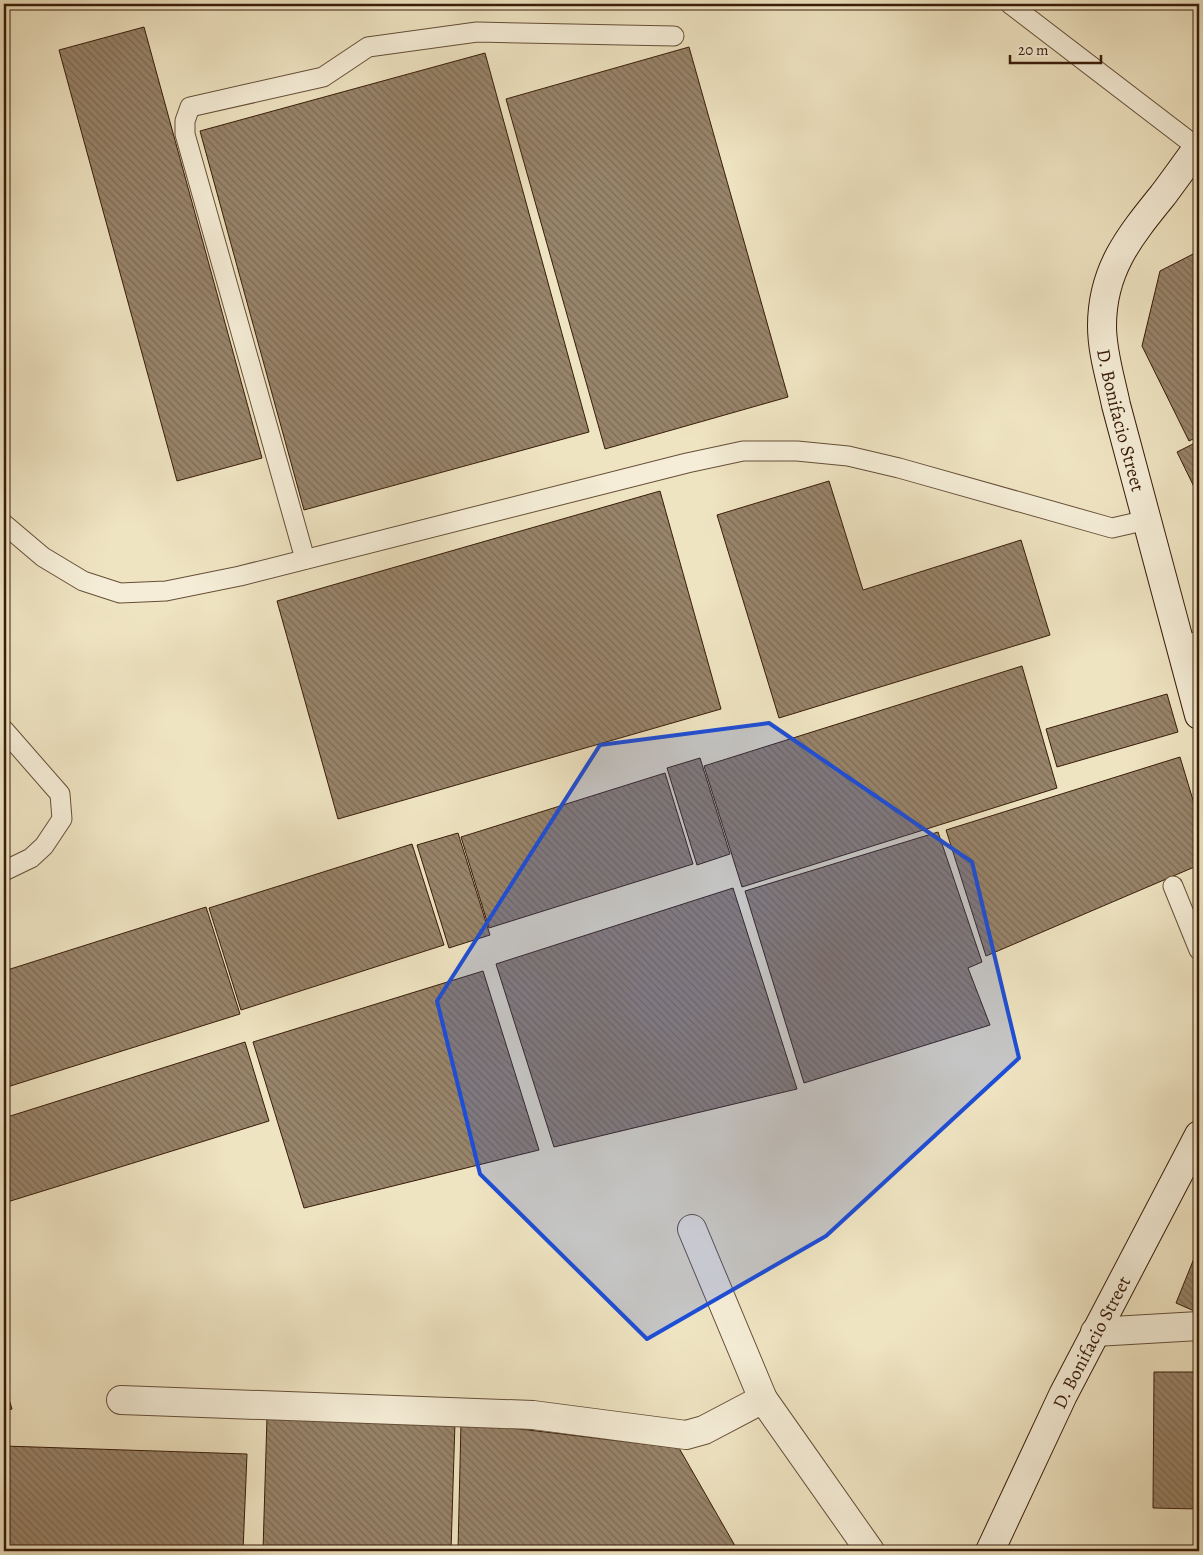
<svg xmlns="http://www.w3.org/2000/svg" width="1203" height="1555" viewBox="0 0 1203 1555" font-family="Alegreya,serif">
  <defs>
    <pattern id="building-back-hatch" width="6" height="6" patternUnits="userSpaceOnUse" patternTransform="scale(1.25)"><rect width="6" height="6" fill="#98846a"/><path d="M-1 5l2 2M0 0l6 6M5-1l2 2" fill="none" stroke="#7d6b55"/></pattern>
  </defs>
  <rect width="100%" height="100%" fill="#efe4c2"/>
  <filter id="stains"><feTurbulence type="fractalNoise" baseFrequency=".004" numOctaves="4"/><feColorMatrix values="0 0 0 0 .2 0 0 0 0 .09 0 0 0 0 .02 0 0 0 .5 -.17"/></filter>
  <radialGradient id="worn" r=".72"><stop offset=".6" stop-color="#630" stop-opacity="0"/><stop offset="1" stop-color="#630" stop-opacity=".3"/></radialGradient>
  <g fill="url(#building-back-hatch)" stroke="#391d0a">
    <polygon points="144,27 262,458 177,481 59,50"/>
    <polygon points="689,47 788,397 605,449 506,99"/>
    <polygon points="485,53 589,432 304,510 200,131"/>
    <polygon points="1199,251 1199,436 1189,441 1142,346 1160,271"/>
    <polygon points="1199,441 1199,497 1177,452"/>
    <polygon points="829,481 863,590 1021,540 1050,635 779,718 717,515"/>
    <polygon points="660,491 721,709 338,819 277,601"/>
    <polygon points="1022,666 1057,788 742,887 704,766"/>
    <polygon points="1167,694 1178,732 1057,767 1046,729"/>
    <polygon points="1180,757 1199,820 1199,865 986,956 946,830"/>
    <polygon points="700,758 730,854 697,865 667,768"/>
    <polygon points="665,773 693,864 489,928 461,837"/>
    <polygon points="938,832 982,962 968,968 990,1025 804,1083 745,891"/>
    <polygon points="458,833 490,935 449,948 417,845"/>
    <polygon points="412,844 444,945 241,1010 209,908"/>
    <polygon points="733,888 797,1089 554,1147 496,964"/>
    <polygon points="206,907 240,1014 4,1088 4,971"/>
    <polygon points="483,971 539,1150 304,1208 253,1042"/>
    <polygon points="245,1042 269,1121 4,1203 4,1118"/>
    <polygon points="1199,1246 1199,1313 1176,1303"/>
    <polygon points="1154,1372 1199,1372 1199,1509 1153,1508"/>
    <polygon points="4,1383 12,1409 4,1411"/>
    <polygon points="267,1417 455,1422 451,1551 263,1551"/>
    <polygon points="461,1422 679,1448 738,1551 458,1551"/>
    <polygon points="4,1446 247,1454 243,1551 4,1551"/>
  </g>
  <g fill="none" stroke-linecap="round" stroke-linejoin="round">
    <g stroke="#664f38" stroke-width="21">
      <g id="lane">
        <polyline points="1010,4 1198,148"/>
        <polyline points="4,524 43,557 83,581 120,593 166,591 240,576 687,463 743,451 797,451 848,456 899,468 1112,528 1147,520"/>
        <polyline points="305,559 185,134 185,121 190,107 323,77 368,47 477,32 674,36"/>
        <polyline points="1182,651 1199,640"/>
        <polyline points="4,730 60,794 62,819 44,846 31,858 4,871"/>
        <polyline points="1173,886 1199,950"/>
      </g>
    </g>
    <g stroke="#664f38" stroke-width="30">
      <g id="street">
        <polyline points="692,1229 763,1399 870,1551"/>
        <polyline points="1095,1332 1199,1326"/>
        <polyline points="121,1400 533,1415 686,1435 704,1430 763,1399"/>
      </g>
    </g>
    <g stroke="#391d0a" stroke-width="30">
      <g id="secondary">
        <path id="s1" d="M1199,146c-12,16 -24,33 -36,49 -34,42 -61,75 -61,131 0,27 9,54 14,79l83,310"/>
        <path id="s2" d="M990,1551l73,-156 136,-260"/>
      </g>
    </g>
    <use href="#lane" stroke="#f5edd7" stroke-width="19"/>
    <use href="#street" stroke="#f5edd7" stroke-width="28"/>
    <use href="#secondary" stroke="#f5edd7" stroke-width="28"/>
  </g>
  <path fill="#1d4ed8" fill-opacity="0.2" stroke="#1d4ed8" stroke-width="4" stroke-linejoin="round" d="M769,723l203,139 47,196 -193,178 -179,103 -167,-165 -43,-173 163,-256z"/>
  <g text-anchor="middle" stroke-width="4.5" stroke-linejoin="round" paint-order="stroke">
    <g font-size="19" fill="#391d0a" stroke="#f5edd7">
      <text dy="7" stroke="none"><textPath href="#s1" startOffset="305">D. Bonifacio Street</textPath></text>
      <text dy="7" stroke="none"><textPath href="#s2" startOffset="232">D. Bonifacio Street</textPath></text>
    </g>
  </g>
  <rect width="1203" height="1555" fill="none" stroke="#efe4c2" stroke-width="20"/>
  <rect x="5" y="5" width="1193" height="1545" fill="none" stroke="#391d0a" stroke-width="2.5"/>
  <rect x="10" y="10" width="1183" height="1535" fill="none" stroke="#391d0a"/>
  <path d="M1010 55v8h91v-8" fill="none" stroke="#391d0a" stroke-width="2.5"/>
  <text x="1018" y="55" font-size="15" fill="#391d0a" stroke="#f5edd7" stroke-width="4" paint-order="stroke">20 m</text>
  <rect width="100%" height="100%" filter="url(#stains)"/>
  <rect width="100%" height="100%" fill="url(#worn)"/>
</svg>
